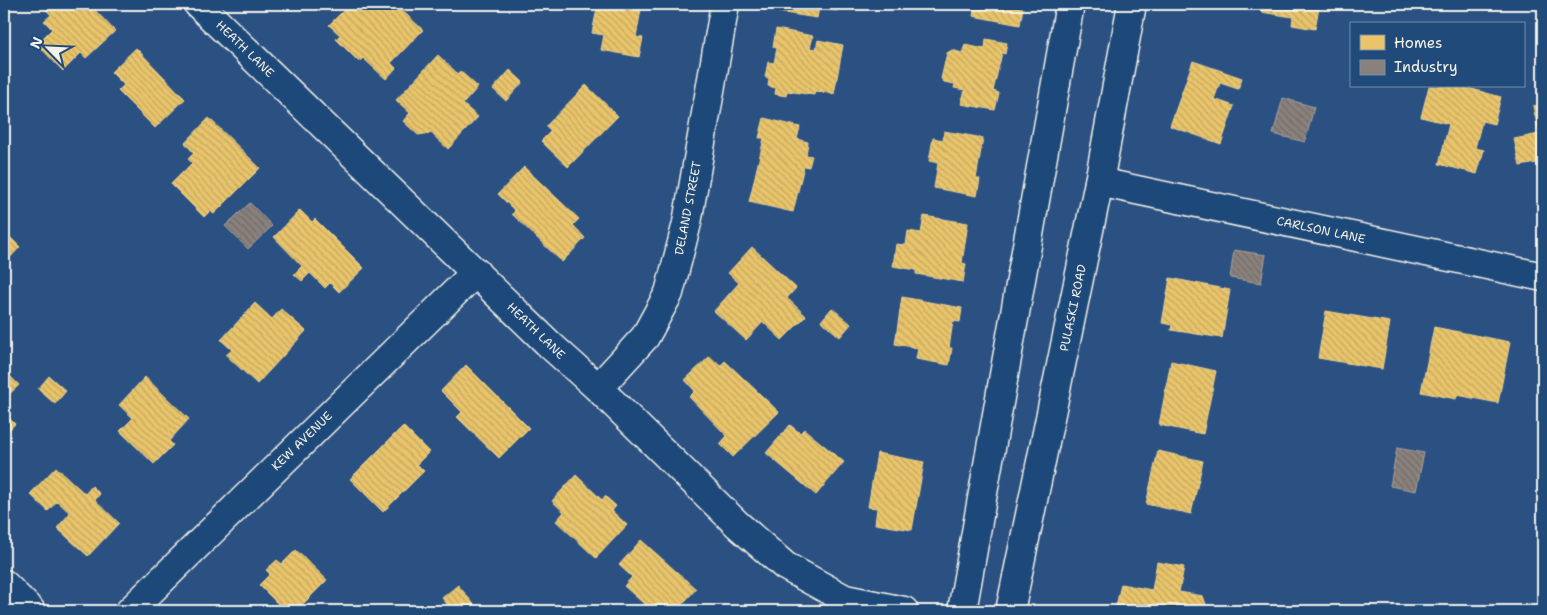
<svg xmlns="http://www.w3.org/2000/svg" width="1547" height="615" viewBox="0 0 1547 615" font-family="'Shantell Sans',sans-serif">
  <defs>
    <pattern id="homes-back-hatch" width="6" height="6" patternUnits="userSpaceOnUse" patternTransform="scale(1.25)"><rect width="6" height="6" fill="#e9c46a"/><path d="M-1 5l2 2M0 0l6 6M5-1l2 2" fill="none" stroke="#c1a561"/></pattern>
    <pattern id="industry-back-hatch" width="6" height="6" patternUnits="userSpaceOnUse" patternTransform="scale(1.25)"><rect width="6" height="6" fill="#8a817c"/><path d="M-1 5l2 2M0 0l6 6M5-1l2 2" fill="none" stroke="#706a66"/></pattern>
  </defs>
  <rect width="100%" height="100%" fill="#2b5182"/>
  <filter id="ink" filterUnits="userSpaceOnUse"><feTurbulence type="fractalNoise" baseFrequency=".02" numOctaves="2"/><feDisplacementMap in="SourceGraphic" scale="10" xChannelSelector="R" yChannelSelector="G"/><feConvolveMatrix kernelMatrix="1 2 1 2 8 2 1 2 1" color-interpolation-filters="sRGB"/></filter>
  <g filter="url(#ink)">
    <g fill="url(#homes-back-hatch)" stroke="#ecd290">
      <polygon points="41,4 89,4 115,31 86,58 81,53 63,71 37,44 52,29 44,21 51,15"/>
      <polygon points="350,4 355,4 365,13 373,4 395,4 423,30 391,63 396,68 386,79 363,58 359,62 336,39 340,35 329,25"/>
      <polygon points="598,4 642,4 636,37 643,38 639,57 601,50 604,35 592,33"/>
      <polygon points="779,4 838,4 837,11 819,8 817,18 778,12"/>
      <polygon points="975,4 1019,4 1018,7 1023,8 1020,25 973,16"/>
      <polygon points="1262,4 1332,4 1331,8 1319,7 1315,29 1292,25 1293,17 1261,12"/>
      <polygon points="776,29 813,36 810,48 816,49 818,40 843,45 834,94 815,91 814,95 787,91 786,96 775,94 776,88 768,86 769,78 765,77 768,62 774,63 777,48 773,47"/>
      <polygon points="986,39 1007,43 1005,54 1002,53 993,91 999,93 995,110 961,104 965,90 954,88 955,84 944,82 941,79 947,53 952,50 962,53 965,45 985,49"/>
      <polygon points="136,48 185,99 155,128 118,91 124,85 111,72"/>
      <polygon points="438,55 458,74 460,71 478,87 463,104 478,117 448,149 431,133 418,135 403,121 410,113 396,100"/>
      <polygon points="1193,61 1242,78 1238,89 1220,83 1214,99 1234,106 1221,144 1170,126"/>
      <polygon points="510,70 523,82 506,101 493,89"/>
      <polygon points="586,85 618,116 568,167 541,141 551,131 546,126"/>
      <polygon points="1429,86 1461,86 1501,97 1494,124 1482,121 1475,148 1484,150 1477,174 1439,164 1449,124 1421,117"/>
      <polygon points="1543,104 1543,162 1520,166 1514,139 1539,134 1533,106"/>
      <polygon points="209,118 260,168 214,214 210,211 204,217 171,184 192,163 188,159 194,153 185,143"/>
      <polygon points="764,118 800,127 797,139 808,142 806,155 812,156 809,167 804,166 793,212 749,202 764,138 759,138"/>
      <polygon points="944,131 983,138 976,179 980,179 977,196 934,188 938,163 929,161 933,138 943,140"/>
      <polygon points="524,167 579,219 573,225 585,238 562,262 512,214 515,211 498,194"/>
      <polygon points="300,210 312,222 315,219 364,268 339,292 330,283 325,288 310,273 302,281 294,274 302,266 274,237"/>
      <polygon points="924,216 968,223 962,263 966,264 963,282 916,274 916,270 893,266 896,244 906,245 908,231 921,233"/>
      <polygon points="9,236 20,247 4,264 4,242"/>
      <polygon points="752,247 796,288 787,298 806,316 782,340 763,322 746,340 714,311 739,283 728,273"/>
      <polygon points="1170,278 1230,290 1222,338 1171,330 1172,325 1162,323"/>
      <polygon points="902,297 962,308 960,322 953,321 949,348 952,348 949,365 916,359 918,348 895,344"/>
      <polygon points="255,303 272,319 281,309 306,331 257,384 226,355 232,350 221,340"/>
      <polygon points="832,308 851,324 840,337 821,321"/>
      <polygon points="1326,311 1390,322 1382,369 1318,358"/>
      <polygon points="1434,327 1510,342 1498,403 1457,395 1456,399 1421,392"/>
      <polygon points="710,356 720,366 725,361 779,412 733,457 720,444 727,436 689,397 695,391 685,380"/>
      <polygon points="1171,361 1216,371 1203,434 1159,425"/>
      <polygon points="466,365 529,428 499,458 457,417 462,412 441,391"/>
      <polygon points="4,370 19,385 4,399"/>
      <polygon points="49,376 66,391 55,404 38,389"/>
      <polygon points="145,377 189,419 169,441 173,445 154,464 120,431 133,418 119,405"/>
      <polygon points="4,413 15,424 4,435"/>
      <polygon points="790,425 800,433 804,429 844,462 816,495 766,453"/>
      <polygon points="403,426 429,452 417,464 424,471 383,512 350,479"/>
      <polygon points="1158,451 1203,461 1191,514 1146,504"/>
      <polygon points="877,453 924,462 912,530 875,524 877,508 868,507"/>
      <polygon points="56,467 85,494 92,486 100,494 95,500 119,523 88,556 57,528 70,513 57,501 48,511 30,494"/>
      <polygon points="576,475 602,500 605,496 616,506 612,511 627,525 596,558 556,521 564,512 552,501"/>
      <polygon points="641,540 696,589 676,611 652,611 624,586 632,577 619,565"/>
      <polygon points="296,550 327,580 296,611 285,611 259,585 270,574 266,570 277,560 282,564"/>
      <polygon points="1157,562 1184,567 1179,592 1203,596 1207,607 1206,611 1115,611 1121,584 1152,590"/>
      <polygon points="458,585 476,607 471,611 453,611 442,598"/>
    </g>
    <g fill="url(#industry-back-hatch)" stroke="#aaa39c">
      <polygon points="1283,98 1314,107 1305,142 1273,134"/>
      <polygon points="250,203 272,226 248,249 225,226"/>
      <polygon points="1234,250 1266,255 1261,283 1230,278"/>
      <polygon points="1397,448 1424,453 1416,491 1390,486"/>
    </g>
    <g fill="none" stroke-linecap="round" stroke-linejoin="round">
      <g stroke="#f4f1e8" stroke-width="31">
        <g id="minor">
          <polyline points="198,4 550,345 598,388 738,525 785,566 845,599 904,611"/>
          <polyline points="1099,182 1543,277"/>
          <polyline points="598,388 645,337 669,293 687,223 725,4"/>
          <polyline points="4,584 31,611"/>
          <polyline points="130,611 476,272"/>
          <polyline points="962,611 1070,4"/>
        </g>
      </g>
      <g stroke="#f4f1e8" stroke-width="31">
        <polyline id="secondary" points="1010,611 1099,182 1132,4"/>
      </g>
      <use href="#minor" stroke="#1f4a7a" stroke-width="28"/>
      <use href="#secondary" stroke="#1f4a7a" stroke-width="28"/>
    </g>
  </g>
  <g text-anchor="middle" stroke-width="5" stroke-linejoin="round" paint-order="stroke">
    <g font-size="12" fill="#f4f1e8" stroke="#1f4a7a">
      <text transform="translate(245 49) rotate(44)" y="4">HEATH LANE</text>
      <text transform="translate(688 208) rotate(-79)" y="4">DELAND STREET</text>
      <text transform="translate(1321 230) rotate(12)" y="4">CARLSON LANE</text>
      <text transform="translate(1073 308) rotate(-78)" y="4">PULASKI ROAD</text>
      <text transform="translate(536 331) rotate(44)" y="4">HEATH LANE</text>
      <text transform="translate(302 441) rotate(-44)" y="4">KEW AVENUE</text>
    </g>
  </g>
  <rect width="1547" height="615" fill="none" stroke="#1f4a7a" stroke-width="20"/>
  <rect x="10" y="10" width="1527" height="595" fill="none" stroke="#f4f1e8" stroke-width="2" filter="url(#ink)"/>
  <rect x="1350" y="22" width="175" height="65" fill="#1f4a7a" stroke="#748da6"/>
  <rect x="1360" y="35" width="25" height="15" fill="#e9c46a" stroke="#748da6"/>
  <text x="1394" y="48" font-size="15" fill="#f4f1e8">Homes</text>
  <rect x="1360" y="60" width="25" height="15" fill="#8a817c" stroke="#748da6"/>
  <text x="1394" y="72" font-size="15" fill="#f4f1e8">Industry</text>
  <g transform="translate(48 48) rotate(294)" stroke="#1f4a7a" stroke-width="4" paint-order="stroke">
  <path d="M0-4L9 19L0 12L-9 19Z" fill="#f4f1e8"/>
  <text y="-8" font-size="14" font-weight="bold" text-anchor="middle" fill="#f4f1e8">N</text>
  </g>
</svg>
